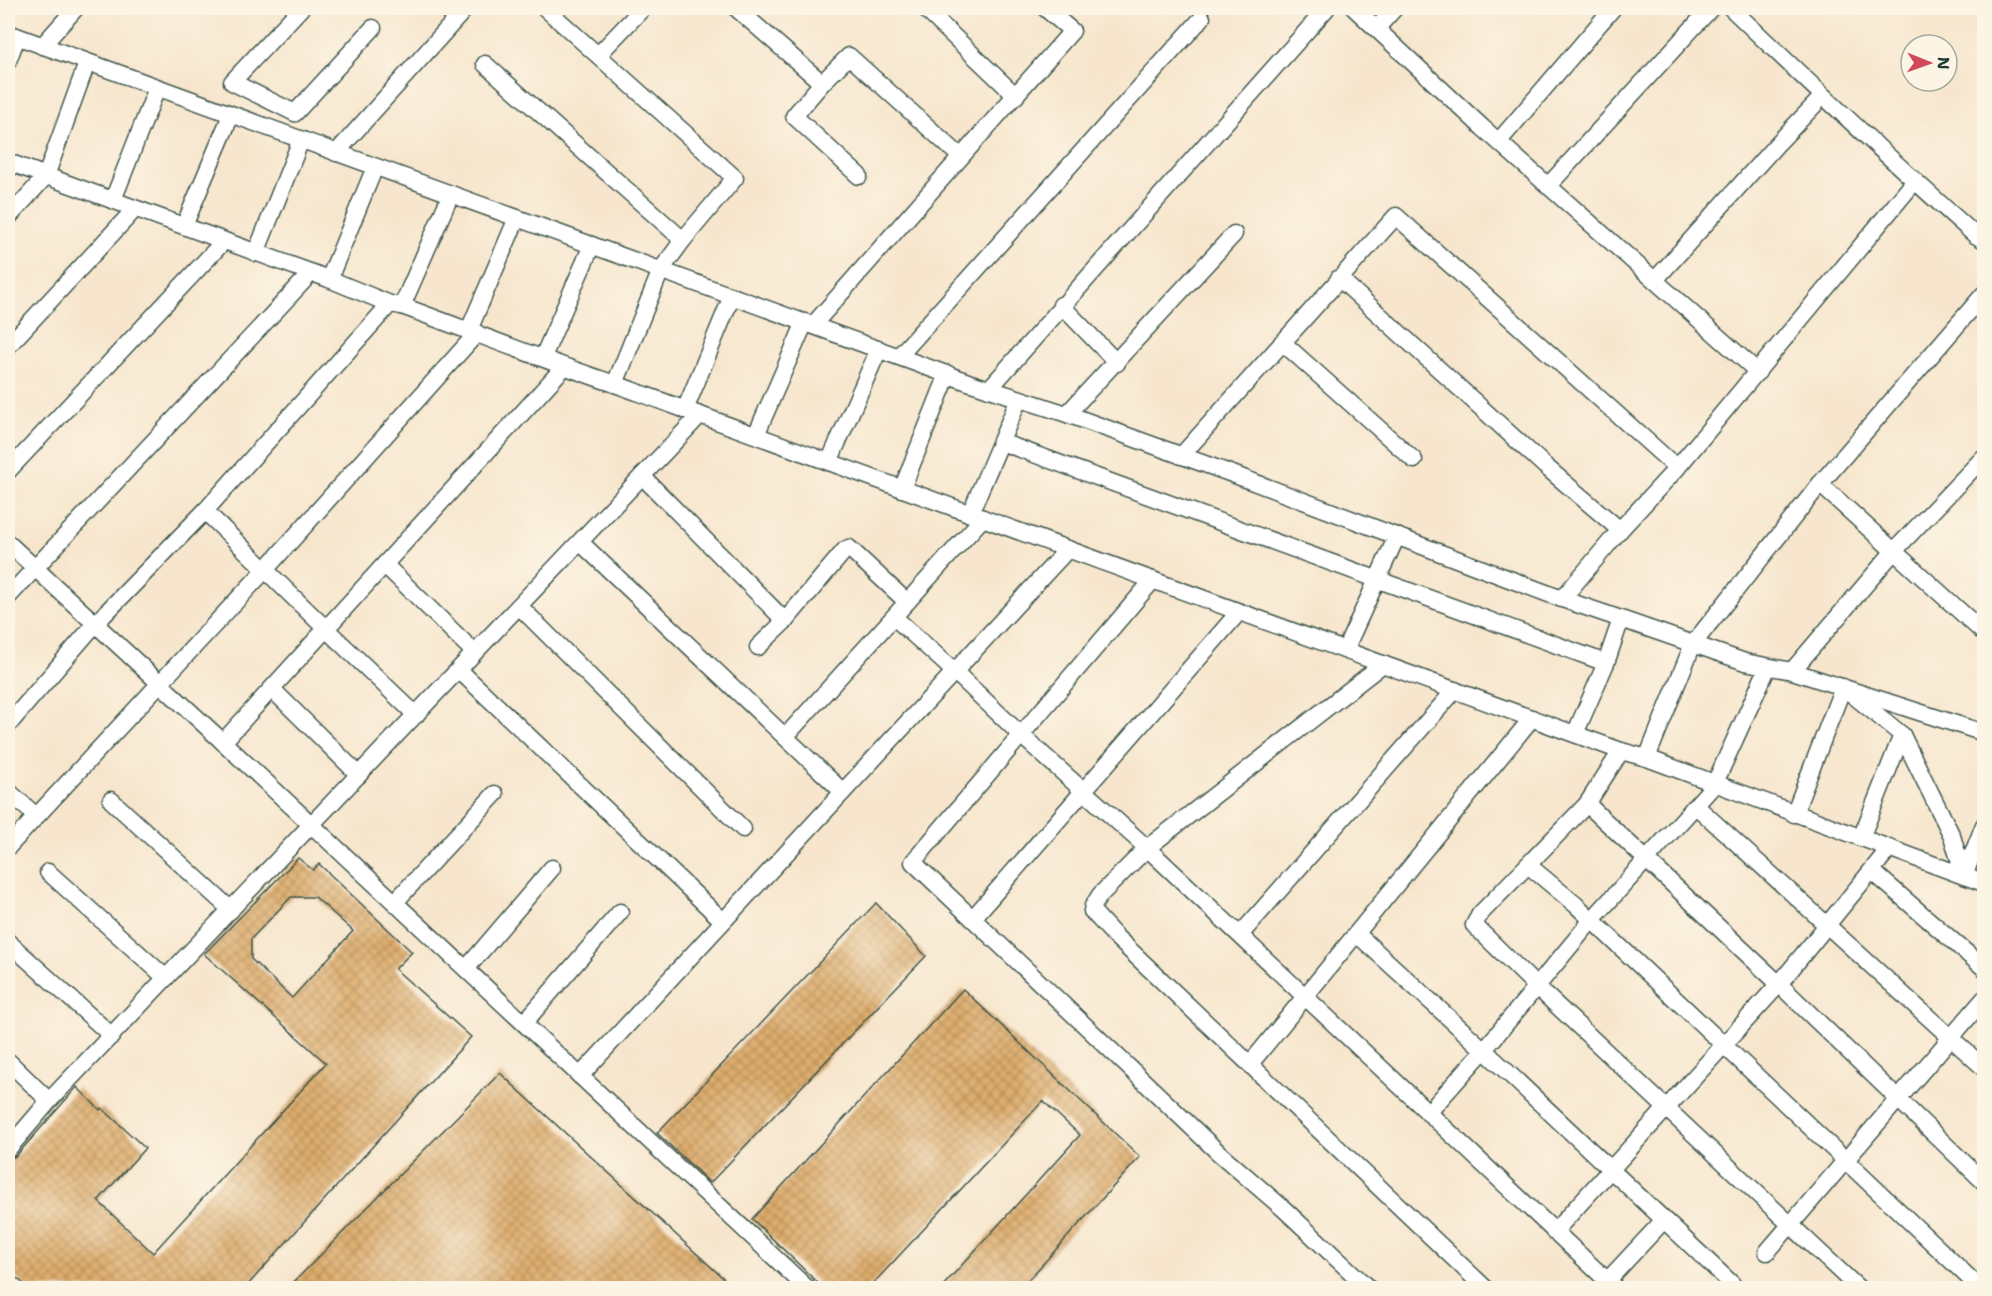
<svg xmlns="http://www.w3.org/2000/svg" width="1992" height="1296" viewBox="0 0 1992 1296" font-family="'Shantell Sans',sans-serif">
  <defs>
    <pattern id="building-cross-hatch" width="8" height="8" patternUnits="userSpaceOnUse" patternTransform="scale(1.5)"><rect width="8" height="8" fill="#dfad6d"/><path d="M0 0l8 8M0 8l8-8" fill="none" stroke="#b48e5a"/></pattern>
  </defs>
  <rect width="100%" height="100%" fill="#fcf5e5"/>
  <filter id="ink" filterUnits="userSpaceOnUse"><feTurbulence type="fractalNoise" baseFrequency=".0167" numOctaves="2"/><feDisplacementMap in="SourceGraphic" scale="12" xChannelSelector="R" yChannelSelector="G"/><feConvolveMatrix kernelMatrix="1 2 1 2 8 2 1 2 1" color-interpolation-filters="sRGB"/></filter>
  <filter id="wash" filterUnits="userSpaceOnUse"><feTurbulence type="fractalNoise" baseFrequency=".008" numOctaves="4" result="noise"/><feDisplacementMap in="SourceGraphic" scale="24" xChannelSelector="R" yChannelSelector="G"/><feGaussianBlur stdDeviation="1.35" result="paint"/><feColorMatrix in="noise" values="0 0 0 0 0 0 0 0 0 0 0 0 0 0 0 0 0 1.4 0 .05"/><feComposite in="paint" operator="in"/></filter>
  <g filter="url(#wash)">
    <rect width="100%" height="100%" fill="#f7e6cd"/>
    <g id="blocks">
      <g fill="url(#building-cross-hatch)" fill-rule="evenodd">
        <path d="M298,858l15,12 6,-6 93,88 -17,17 76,68 -226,251h-216l-21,-17v-112l8,-3 61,-69 23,23 2,-2 43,40 -47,53 55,52 173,-190 -122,-109zM291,897h24l38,34 -61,67 -41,-39v-20z"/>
        <polygon points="876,903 926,956 710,1183 657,1133"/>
        <polygon points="963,989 1140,1157 1021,1288 941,1288 1080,1135 1043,1101 869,1288 823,1288 752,1219"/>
        <polygon points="500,1073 734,1288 288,1288"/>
      </g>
    </g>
  </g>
  <g filter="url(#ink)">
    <use href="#blocks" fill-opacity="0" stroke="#3f564b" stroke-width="1.5"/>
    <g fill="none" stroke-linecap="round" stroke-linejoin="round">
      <g stroke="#3f564b" stroke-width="19">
        <g id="street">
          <polyline points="301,8 232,82 295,113 373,28"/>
          <polyline points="545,8 735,178 683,240 661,270 615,384"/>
          <polyline points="736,8 822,83 849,56 961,157"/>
          <polyline points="924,8 1016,96"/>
          <polyline points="1354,8 1483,128 1758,372"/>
          <path d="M1731,8c80,77 161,153 244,227l9,5"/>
          <polyline points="1377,28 1395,8"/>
          <polyline points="8,33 968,382 1067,414 1235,475 1562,599 1621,619 1745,662 1792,671 1984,733"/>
          <polyline points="42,46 76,8"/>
          <polyline points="598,55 643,8"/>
          <polyline points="8,61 17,37"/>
          <polyline points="485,64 683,240"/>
          <polyline points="822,83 794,116 859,176"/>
          <polyline points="1499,141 1613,8"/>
          <polyline points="336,153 466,8"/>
          <path d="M8,162l321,117 61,25 12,2c71,26 141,54 213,78l1006,367 26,7 317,118 20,-51"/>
          <polyline points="1548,186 1711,8"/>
          <polyline points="113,200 157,88"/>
          <polyline points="8,218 46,176 87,63"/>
          <polyline points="184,226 231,115"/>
          <polyline points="256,253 301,140"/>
          <polyline points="1339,278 1545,466 1620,530"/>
          <polyline points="329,279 375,167"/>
          <polyline points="1655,280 1777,144 1823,96"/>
          <polyline points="1061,305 1117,363"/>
          <polyline points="402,306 451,194"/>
          <polyline points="813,325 1072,31 1045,8"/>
          <polyline points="469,330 517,218"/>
          <polyline points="1282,342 1414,460"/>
          <polyline points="8,346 135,209"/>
          <polyline points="899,356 1202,18"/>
          <polyline points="543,357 592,245"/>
          <polyline points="989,389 1327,8"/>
          <polyline points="685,410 732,296"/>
          <polyline points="1067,414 1234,234"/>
          <polyline points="756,435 805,322"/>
          <polyline points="1001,442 1606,663 1575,734"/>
          <polyline points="1181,456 1396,216 1677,468"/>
          <polyline points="829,462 879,349"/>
          <polyline points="8,471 224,241"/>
          <polyline points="642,476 785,621 845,550 849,548 907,602"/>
          <polyline points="1820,484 1984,633"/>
          <polyline points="902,489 948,374"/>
          <polyline points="205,511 326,629 416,715"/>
          <polyline points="970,514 1019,399"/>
          <polyline points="580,542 843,792"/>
          <polyline points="8,543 223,742 807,1288"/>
          <polyline points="385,565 474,652"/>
          <polyline points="1153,580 913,862 1219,1153 1285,1210 1368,1288"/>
          <polyline points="8,597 311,273"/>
          <polyline points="1562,599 1620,530 1677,468 1915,181"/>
          <polyline points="519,606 743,829"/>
          <polyline points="894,617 955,672 1021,735 1147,848 1615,1288"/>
          <polyline points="758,647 785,621"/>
          <polyline points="1345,650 1397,536"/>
          <polyline points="1606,663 1621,619"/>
          <polyline points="1383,664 1147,848 1100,895 1093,906 1092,911 1115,936 1485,1288"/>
          <polyline points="459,670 723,921"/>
          <polyline points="1792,671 1894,551 1984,457"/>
          <polyline points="272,689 359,775"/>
          <polyline points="8,725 95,624 205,511 390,304"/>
          <polyline points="1902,735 1952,836 1964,876 1984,883"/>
          <polyline points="785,737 983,518"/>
          <polyline points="223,742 564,367"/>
          <polyline points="1621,751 1587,804 1480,914 1474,925 1536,986 1858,1288"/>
          <polyline points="1647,758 1693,644 1820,484 1984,294"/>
          <polyline points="8,791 35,815"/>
          <polyline points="111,800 231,910"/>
          <polyline points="1696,806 1984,1068"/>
          <polyline points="1794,814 1843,687 1902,735 1861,838"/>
          <polyline points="8,847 265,570 477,333"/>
          <polyline points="1889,849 1779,984 1984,1182"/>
          <polyline points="1528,865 1576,905 1980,1288"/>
          <polyline points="1872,871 1984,968"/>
          <polyline points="48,872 166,978"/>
          <polyline points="395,902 495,794"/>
          <polyline points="973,918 1239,612"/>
          <polyline points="1357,934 1484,1050 1732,1284 1728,1288"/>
          <polyline points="1240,935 1455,690"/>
          <polyline points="8,942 112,1036"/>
          <polyline points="466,969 552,868"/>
          <polyline points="524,1023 620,912"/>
          <polyline points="8,1061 49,1101"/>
          <polyline points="1250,1064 1532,718"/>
          <polyline points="580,1076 1068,549"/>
          <polyline points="1428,1113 1484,1050 1591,921 1714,785 1768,667"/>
          <polyline points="8,1149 49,1101 700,415"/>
          <polyline points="1554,1232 1779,984 1587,804"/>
          <polyline points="1767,1252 1984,999"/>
          <polyline points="1607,1281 1663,1221"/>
        </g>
      </g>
      <use href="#street" stroke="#fff" stroke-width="16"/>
    </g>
  </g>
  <rect width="1992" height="1296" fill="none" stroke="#fcf5e5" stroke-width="30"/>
  <g transform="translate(1929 63) rotate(91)"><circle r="28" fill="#fcf5e5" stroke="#a4ab9e" stroke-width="1.5"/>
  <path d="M0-4.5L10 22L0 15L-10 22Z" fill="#d1495b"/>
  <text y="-9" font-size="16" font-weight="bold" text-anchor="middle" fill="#1f3d34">N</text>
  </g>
</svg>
